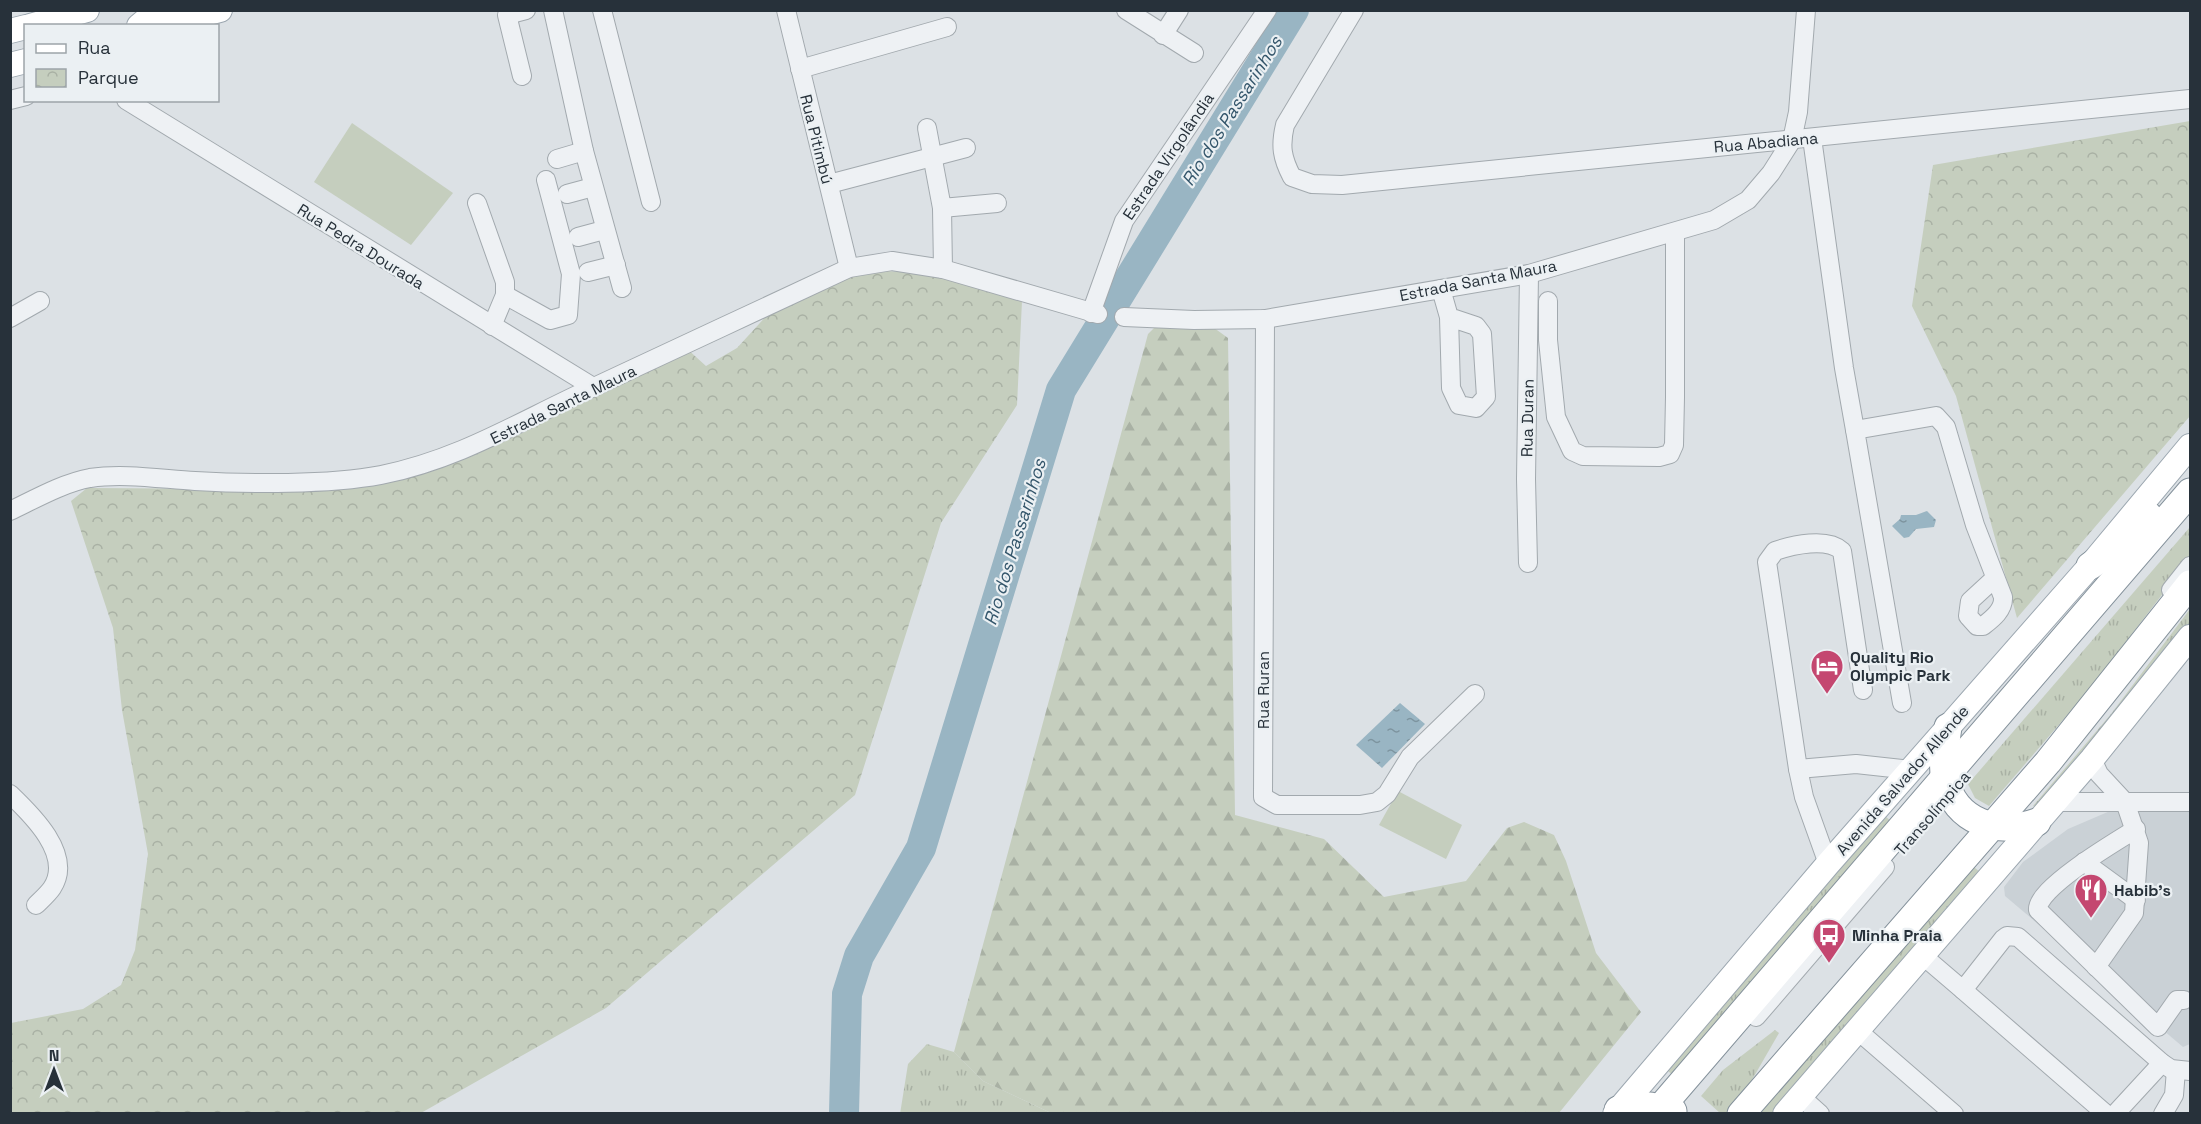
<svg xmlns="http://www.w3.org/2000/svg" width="2201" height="1124" viewBox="0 0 2201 1124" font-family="'Space Grotesk',sans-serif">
  <defs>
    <pattern id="grass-tufts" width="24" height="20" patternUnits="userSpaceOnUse" patternTransform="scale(1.5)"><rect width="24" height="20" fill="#c5cebe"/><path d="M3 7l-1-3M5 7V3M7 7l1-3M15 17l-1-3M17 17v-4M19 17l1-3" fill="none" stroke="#a9b1a4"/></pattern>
    <pattern id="forest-firs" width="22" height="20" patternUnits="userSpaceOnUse" patternTransform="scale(1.5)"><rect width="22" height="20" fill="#c5cebe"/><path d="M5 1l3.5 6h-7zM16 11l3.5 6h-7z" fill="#a9b1a4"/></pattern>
    <pattern id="park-crowns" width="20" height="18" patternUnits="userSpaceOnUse" patternTransform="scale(1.5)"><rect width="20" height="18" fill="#c5cebe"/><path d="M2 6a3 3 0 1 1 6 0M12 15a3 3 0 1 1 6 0" fill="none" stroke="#a9b1a4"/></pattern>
    <pattern id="water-ripples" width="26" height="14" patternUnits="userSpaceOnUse" patternTransform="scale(1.5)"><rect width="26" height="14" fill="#99b5c3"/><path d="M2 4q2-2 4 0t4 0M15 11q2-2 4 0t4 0" fill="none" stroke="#7d949f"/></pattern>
  </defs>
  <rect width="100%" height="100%" fill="#dce1e5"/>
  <polygon fill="#cad1d6" points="2190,807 2190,1044 2183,1047 2005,896 2004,887 2023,862 2068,829 2110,811"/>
  <g fill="url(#grass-tufts)">
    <polygon points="2190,527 2190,558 2093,685 1989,806 1975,798 1968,784"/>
    <polygon points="2190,609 2190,628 2042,805 2033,806 2111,714"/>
    <polygon points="1884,815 1893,823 1674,1076 1663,1067"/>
    <polygon points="1970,864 1980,872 1772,1113 1756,1114"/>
    <polygon points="1775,1030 1779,1033 1749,1085 1726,1113 1720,1113 1701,1096 1723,1070"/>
    <polygon points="927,1044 954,1052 983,1081 1051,1113 900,1114 908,1064"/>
  </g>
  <polygon fill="url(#forest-firs)" points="1159,323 1210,325 1228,338 1235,815 1324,839 1384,897 1466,881 1507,828 1524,822 1554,835 1566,861 1596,953 1641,1012 1559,1113 1051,1113 983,1081 954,1052 1148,334"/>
  <g fill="url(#park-crowns)">
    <polygon points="2190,121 2190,416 2017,618 1956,396 1912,306 1933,165"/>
    <polygon points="848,268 940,275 1022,301 1017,405 941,523 855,795 606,1008 421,1113 11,1114 11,1023 83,1009 121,985 135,950 148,854 122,710 113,628 71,501 87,488 244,489 395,479 685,347 706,366 737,348 780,301"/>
  </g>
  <g fill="#c5cebe">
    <polygon points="352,123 453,193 411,245 314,182"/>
    <polygon points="1398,791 1462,825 1446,859 1379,825"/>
  </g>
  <g fill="url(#water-ripples)">
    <polygon points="1927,511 1936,520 1934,527 1916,529 1909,537 1904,538 1892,526 1900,519 1901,515 1916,515"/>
    <polygon points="1400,703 1425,724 1382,768 1356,745"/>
  </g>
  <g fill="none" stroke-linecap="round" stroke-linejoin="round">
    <polyline stroke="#99b5c3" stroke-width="30" points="844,1114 847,994 859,956 921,848 1061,390 1294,10"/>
    <g stroke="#a2a9ae" stroke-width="20">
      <g id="minor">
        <polyline points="553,10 584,151 622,288"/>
        <polyline points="602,10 651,202"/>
        <polyline points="786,10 849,268"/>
        <polyline points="1126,10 1194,53"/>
        <path d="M1354,10l-69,115c-5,21 -3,33 7,52l20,7 30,1 848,-86"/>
        <polyline points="1163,35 1179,10"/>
        <polyline points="800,69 947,27"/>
        <polyline points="522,76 507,15 526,10"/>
        <polyline points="10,100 26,96"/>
        <polyline points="126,100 593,387"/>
        <polyline points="927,128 942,208 997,203"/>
        <polyline points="1812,138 1844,368 1855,430"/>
        <polyline points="557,159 584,151"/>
        <polyline points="829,184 966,148"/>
        <polyline points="567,194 593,187"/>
        <polyline points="477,203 505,282 505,295 492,326"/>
        <polyline points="942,208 943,269"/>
        <polyline points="578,237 604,230"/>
        <polyline points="588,272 616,265"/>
        <polyline points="1441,289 1449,317 1451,388 1459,405 1476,408 1486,397 1482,334 1476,326 1449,317"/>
        <polyline points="505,295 550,320 568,315 571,274 546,180"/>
        <polyline points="1548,301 1548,340 1556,417 1572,451 1583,456 1659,457 1670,454 1674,445 1675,397 1675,234"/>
        <polyline points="1091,313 1124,221 1267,10"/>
        <polyline points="1124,317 1194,320 1265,319 1529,274 1714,220 1748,200 1771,173 1792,140 1798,112 1806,10"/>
        <polyline points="10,318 40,301"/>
        <polyline points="1265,319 1263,797 1277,805 1360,805 1377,802 1387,794 1410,757 1475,694"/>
        <path d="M10,511c25,-12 53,-28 80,-33 34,-5 71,1 105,3 53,3 133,4 186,-6 80,-16 140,-55 213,-88 85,-40 170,-79 255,-119l43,-7 51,8 155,45"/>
        <polyline points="1528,563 1526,479 1529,274"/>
        <polyline points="2171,590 2190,566"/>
        <path d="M1902,703l-47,-273 81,-14 10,11 29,98 28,72c1,13 -11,22 -20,29h-6l-9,-10 2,-15 25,-23"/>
        <polyline points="2092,759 2099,774 2125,802 2139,843 2134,913 2096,967"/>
        <polyline points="1798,769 1856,764 1911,770"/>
        <path d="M10,794c21,20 64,61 42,94 -4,6 -11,12 -16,17"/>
        <polyline points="2054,802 2190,802"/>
        <path d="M2136,829c-18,11 -101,60 -98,81l120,117 19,-27h7"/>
        <polyline points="2084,862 2136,900"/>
        <path d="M1828,864l-24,-67 -6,-28 -31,-207 8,-11c18,-6 52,-14 67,0l21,139"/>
        <polyline points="1922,955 1963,990 2003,939 2007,936 2018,937 2162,1063 2171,1069 2190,1071"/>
        <polyline points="1963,990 2106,1114"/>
        <polyline points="1756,1017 1885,867"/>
        <polyline points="1857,1030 1954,1114"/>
        <polyline points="1800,1096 1820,1114"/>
        <polyline points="2115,1114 2162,1063"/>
        <polyline points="2163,1114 2174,1095 2176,1070"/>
      </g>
    </g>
    <g stroke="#9ca7b0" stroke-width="26">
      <g id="major">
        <polyline points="30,26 87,10"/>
        <polyline points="139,26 158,10"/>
        <polyline points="160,26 220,10"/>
        <polyline points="10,31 26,27"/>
        <polyline points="10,65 26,61"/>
        <polyline points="1615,1114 1828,864 2090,566 2190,446"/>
        <polyline points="1785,1114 2092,759 2190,637"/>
      </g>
    </g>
    <g stroke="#84919b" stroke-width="29">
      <g id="highway">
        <polyline points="2090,566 2126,540 2148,515"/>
        <path d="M1948,727c-2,17 -7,35 -3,52 10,43 53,57 92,43"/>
        <polyline points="1618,1110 1650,1106 1673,1111"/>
        <polyline points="1655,1114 2190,492"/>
        <polyline points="1741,1114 2048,762 2190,584"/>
      </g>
    </g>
    <use href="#minor" stroke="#eef1f4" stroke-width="18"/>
    <use href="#major" stroke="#fff" stroke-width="24"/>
    <use href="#highway" stroke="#fff" stroke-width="27"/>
  </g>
  <defs>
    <g id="hotel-pin" transform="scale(1.725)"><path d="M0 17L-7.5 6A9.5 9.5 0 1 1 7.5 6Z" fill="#c44770" stroke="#ebf0f3"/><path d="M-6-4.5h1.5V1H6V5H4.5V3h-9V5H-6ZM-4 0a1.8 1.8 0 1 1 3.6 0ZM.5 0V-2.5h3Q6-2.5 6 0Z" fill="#fff"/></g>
    <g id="restaurant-pin" transform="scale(1.725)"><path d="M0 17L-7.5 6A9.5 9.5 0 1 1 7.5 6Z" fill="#c44770" stroke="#ebf0f3"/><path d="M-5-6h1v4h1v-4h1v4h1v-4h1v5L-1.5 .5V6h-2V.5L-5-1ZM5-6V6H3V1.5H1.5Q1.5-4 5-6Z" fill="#fff"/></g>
    <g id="bus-pin" transform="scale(1.725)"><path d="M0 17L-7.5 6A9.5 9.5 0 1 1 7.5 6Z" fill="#c44770" stroke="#ebf0f3"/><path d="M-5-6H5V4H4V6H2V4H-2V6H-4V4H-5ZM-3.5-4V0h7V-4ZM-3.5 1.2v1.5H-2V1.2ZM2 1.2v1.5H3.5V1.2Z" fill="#fff"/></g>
  </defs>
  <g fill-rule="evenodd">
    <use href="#hotel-pin" x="1827" y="666"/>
    <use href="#restaurant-pin" x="2091" y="890"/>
    <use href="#bus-pin" x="1829" y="935"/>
  </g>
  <g text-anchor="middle" stroke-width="4.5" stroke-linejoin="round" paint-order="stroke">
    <g font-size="16" fill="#27313a" stroke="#ebf0f3">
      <text transform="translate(817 139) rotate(76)" y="6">Rua Pitimbú</text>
      <text transform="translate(1766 142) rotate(-5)" y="6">Rua Abadiana</text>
      <text transform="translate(1168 156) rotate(-56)" y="6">Estrada Virgolândia</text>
      <text transform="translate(361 246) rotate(32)" y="6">Rua Pedra Dourada</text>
      <text transform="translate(1478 280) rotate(-11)" y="6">Estrada Santa Maura</text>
      <text transform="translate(563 404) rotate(-26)" y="6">Estrada Santa Maura</text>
      <text transform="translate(1527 418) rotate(-89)" y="6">Rua Duran</text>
      <text transform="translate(1263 690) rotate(-90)" y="6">Rua Ruran</text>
      <text transform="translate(1902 780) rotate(-49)" y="6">Avenida Salvador Allende</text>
      <text transform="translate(1932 813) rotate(-49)" y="6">Transolímpica</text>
    </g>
    <g font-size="16" font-weight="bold" fill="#27313a" stroke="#ebf0f3" text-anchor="start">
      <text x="1850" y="663">Quality Rio<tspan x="1850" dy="18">Olympic Park</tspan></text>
      <text x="2114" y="896">Habib's</text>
      <text x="1852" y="941">Minha Praia</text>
    </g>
    <g font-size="18" font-style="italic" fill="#34566b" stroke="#ebf0f3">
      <text transform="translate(1232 111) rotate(-58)" y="6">Rio dos Passarinhos</text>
      <text transform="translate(1015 542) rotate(-73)" y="6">Rio dos Passarinhos</text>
    </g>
  </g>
  <rect width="2201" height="1124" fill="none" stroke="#27313a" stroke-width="24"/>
  <rect x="24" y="24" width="195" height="78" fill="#ebf0f3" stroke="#9da4a9" stroke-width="1.5"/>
  <rect x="36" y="44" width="30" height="9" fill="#ffffff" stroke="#9da4a9" stroke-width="1.5"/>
  <text x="78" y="54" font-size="18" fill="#27313a">Rua</text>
  <rect x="36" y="69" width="30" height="18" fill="url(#park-crowns)" stroke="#9da4a9" stroke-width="1.5"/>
  <text x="78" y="84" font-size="18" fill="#27313a">Parque</text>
  <g transform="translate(54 1070)" stroke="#ebf0f3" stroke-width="4.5" paint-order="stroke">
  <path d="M0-4.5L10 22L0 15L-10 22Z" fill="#27313a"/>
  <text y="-9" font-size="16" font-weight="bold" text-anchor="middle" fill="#27313a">N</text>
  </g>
</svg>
